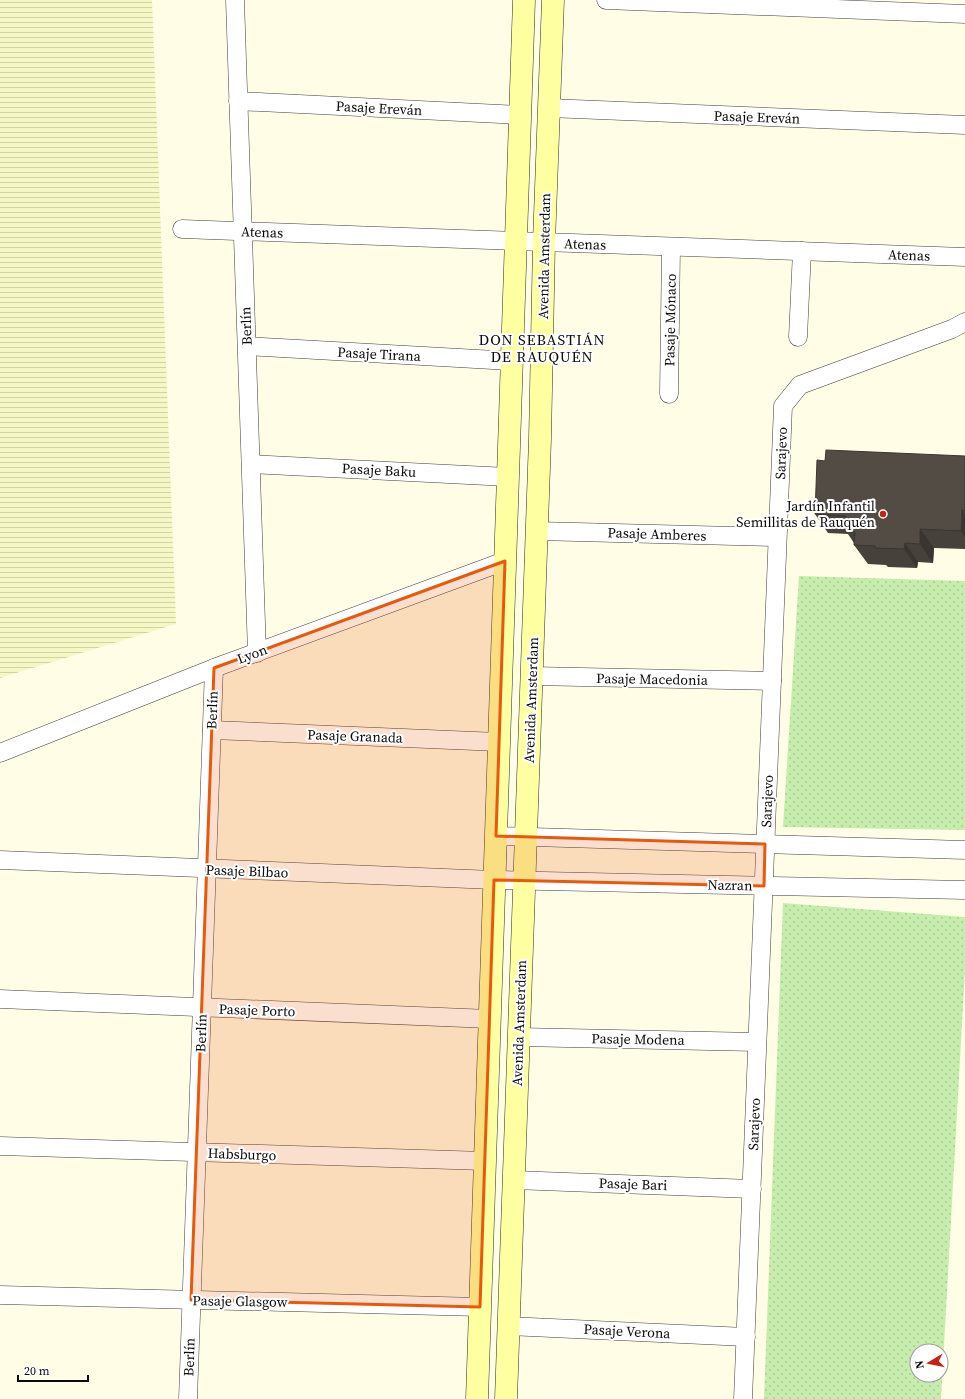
<svg xmlns="http://www.w3.org/2000/svg" width="965" height="1399" viewBox="0 0 965 1399" font-family="'Source Serif 4',serif">
  <defs>
    <pattern id="farmland-rules" width="6" height="5" patternUnits="userSpaceOnUse"><rect width="6" height="5" fill="#f5f7c4"/><path d="M0 2.5h6" fill="none" stroke="#d1d2a7"/></pattern>
    <pattern id="park-dots" width="8" height="8" patternUnits="userSpaceOnUse"><rect width="8" height="8" fill="#c6edad"/><path d="M2 2h.1M6 6h.1" fill="none" stroke="#a9ca94" stroke-width="1.8" stroke-linecap="round"/></pattern>
  </defs>
  <rect width="100%" height="100%" fill="#fffde6"/>
  <polygon fill="url(#farmland-rules)" points="0,0 152,0 176,624 0,678"/>
  <g fill="url(#park-dots)" fill-rule="evenodd">
    <polygon points="799,576 965,581 965,830 783,827"/>
    <path d="M783,903l182,14v53l-24,429h-177zM917,1351h24v24h-24z"/>
  </g>
  <g fill="none" stroke-linecap="round" stroke-linejoin="round">
    <g stroke="#3d3d3d" stroke-width="19">
      <g id="street">
        <polyline points="235,0 257,653"/>
        <polyline points="606,0 965,14"/>
        <polyline points="238,101 520,115"/>
        <polyline points="549,108 965,125"/>
        <polyline points="182,229 965,257"/>
        <polyline points="798,337 802,251"/>
        <polyline points="247,346 512,361"/>
        <polyline points="669,394 671,247"/>
        <polyline points="251,464 508,477"/>
        <polyline points="537,531 777,537"/>
        <polyline points="532,676 772,681"/>
        <polyline points="212,730 499,742"/>
        <polyline points="0,753 214,668 505,561"/>
        <polyline points="496,836 965,850"/>
        <polyline points="0,860 494,880 965,890"/>
        <polyline points="0,999 490,1019"/>
        <polyline points="519,1037 757,1042"/>
        <polyline points="0,1146 485,1161"/>
        <polyline points="514,1180 752,1189"/>
        <polyline points="0,1295 480,1307"/>
        <polyline points="508,1326 746,1337"/>
        <polyline points="188,1399 214,668"/>
        <polyline points="743,1399 783,406 800,385 952,329 965,322"/>
      </g>
    </g>
    <g stroke="#2c2c2c" stroke-width="23">
      <g id="secondary">
        <polyline points="477,1399 524,0"/>
        <polyline points="506,1399 540,439 544,242 553,0"/>
      </g>
    </g>
    <use href="#street" stroke="#fff" stroke-width="18"/>
    <use href="#secondary" stroke="#feffa1" stroke-width="22"/>
  </g>
  <polygon fill="#47413b" points="965,456 965,549 934,548 933,563 918,562 917,568 888,567 886,565 868,564 854,545 854,543 848,534 828,533 815,514 825,461"/>
  <g fill="#3a3530">
    <polygon points="962,510 965,515 965,537 961,531"/>
    <polygon points="920,529 934,548 933,563 920,544"/>
    <polygon points="905,543 918,562 917,568 904,549"/>
  </g>
  <polygon fill="#534c45" stroke="#3a3530" points="826,450 965,456 965,510 962,510 961,531 920,529 920,544 905,543 904,549 875,548 875,546 854,545 855,532 846,531 846,516 815,514 817,460 825,461"/>
  <path fill="#e8590c" fill-opacity="0.2" stroke="#e8590c" stroke-width="3" stroke-linejoin="round" d="M505,561l-9,275 269,8 -1,42 -270,-6 -14,427 -289,-7 23,-632z"/>
  <circle fill="#c52316" stroke="#fff" stroke-width="1.5" cx="883" cy="514" r="4"/>
  <g text-anchor="middle" stroke-width="4" stroke-linejoin="round" paint-order="stroke">
    <g font-size="14" fill="#0a0a0a" stroke="#fff">
      <text transform="translate(379 108) rotate(3)" y="5">Pasaje Ereván</text>
      <text transform="translate(757 117) rotate(2)" y="5">Pasaje Ereván</text>
      <text transform="translate(262 232) rotate(2)" y="5">Atenas</text>
      <text transform="translate(585 244) rotate(2)" y="5">Atenas</text>
      <text transform="translate(909 255) rotate(2)" y="5">Atenas</text>
      <text transform="translate(544 256) rotate(-89)" y="5">Avenida Amsterdam</text>
      <text transform="translate(670 320) rotate(-89)" y="5">Pasaje Mónaco</text>
      <text transform="translate(246 326) rotate(-92)" y="5">Berlín</text>
      <text transform="translate(379 354) rotate(3)" y="5">Pasaje Tirana</text>
      <text transform="translate(781 453) rotate(-88)" y="5">Sarajevo</text>
      <text transform="translate(379 470) rotate(3)" y="5">Pasaje Baku</text>
      <text transform="translate(657 534) rotate(2)" y="5">Pasaje Amberes</text>
      <text transform="translate(252 654) rotate(-20)" y="5">Lyon</text>
      <text transform="translate(652 679) rotate(1)" y="5">Pasaje Macedonia</text>
      <text transform="translate(531 700) rotate(-88)" y="5">Avenida Amsterdam</text>
      <text transform="translate(212 710) rotate(-88)" y="5">Berlín</text>
      <text transform="translate(355 736) rotate(2)" y="5">Pasaje Granada</text>
      <text transform="translate(767 801) rotate(-88)" y="5">Sarajevo</text>
      <text transform="translate(247 871) rotate(2)" y="5">Pasaje Bilbao</text>
      <text transform="translate(730 885) rotate(1)" y="5">Nazran</text>
      <text transform="translate(257 1010) rotate(2)" y="5">Pasaje Porto</text>
      <text transform="translate(519 1023) rotate(-88)" y="5">Avenida Amsterdam</text>
      <text transform="translate(201 1033) rotate(-88)" y="5">Berlín</text>
      <text transform="translate(638 1039) rotate(1)" y="5">Pasaje Modena</text>
      <text transform="translate(754 1124) rotate(-88)" y="5">Sarajevo</text>
      <text transform="translate(242 1154) rotate(2)" y="5">Habsburgo</text>
      <text transform="translate(633 1184) rotate(2)" y="5">Pasaje Bari</text>
      <text transform="translate(240 1301) rotate(1)" y="5">Pasaje Glasgow</text>
      <text transform="translate(627 1331) rotate(3)" y="5">Pasaje Verona</text>
      <text transform="translate(189 1357) rotate(-88)" y="5">Berlín</text>
    </g>
    <g font-size="14" fill="#0a0a0a" stroke="#fff" text-anchor="end">
      <text x="875" y="511">Jardín Infantil<tspan x="875" dy="16">Semillitas de Rauquén</tspan></text>
    </g>
    <g font-size="15" letter-spacing="1" fill="#0a0a0a" stroke="#fff">
      <text x="542" y="345">DON SEBASTIÁN<tspan x="542" dy="17">DE RAUQUÉN</tspan></text>
    </g>
  </g>
  <g transform="translate(929 1363) rotate(260)"><circle r="19" fill="#ffffff" stroke="#9d9d9d"/>
  <path d="M0-3L7 15L0 10L-7 15Z" fill="#c52316"/>
  <text y="-6" font-size="11" font-weight="bold" text-anchor="middle" fill="#0a0a0a">N</text>
  </g>
  <path d="M18 1375v6h70v-6" fill="none" stroke="#0a0a0a" stroke-width="2"/>
  <text x="24" y="1375" font-size="12" fill="#0a0a0a" stroke="#ffffff" stroke-width="3" paint-order="stroke">20 m</text>
</svg>
